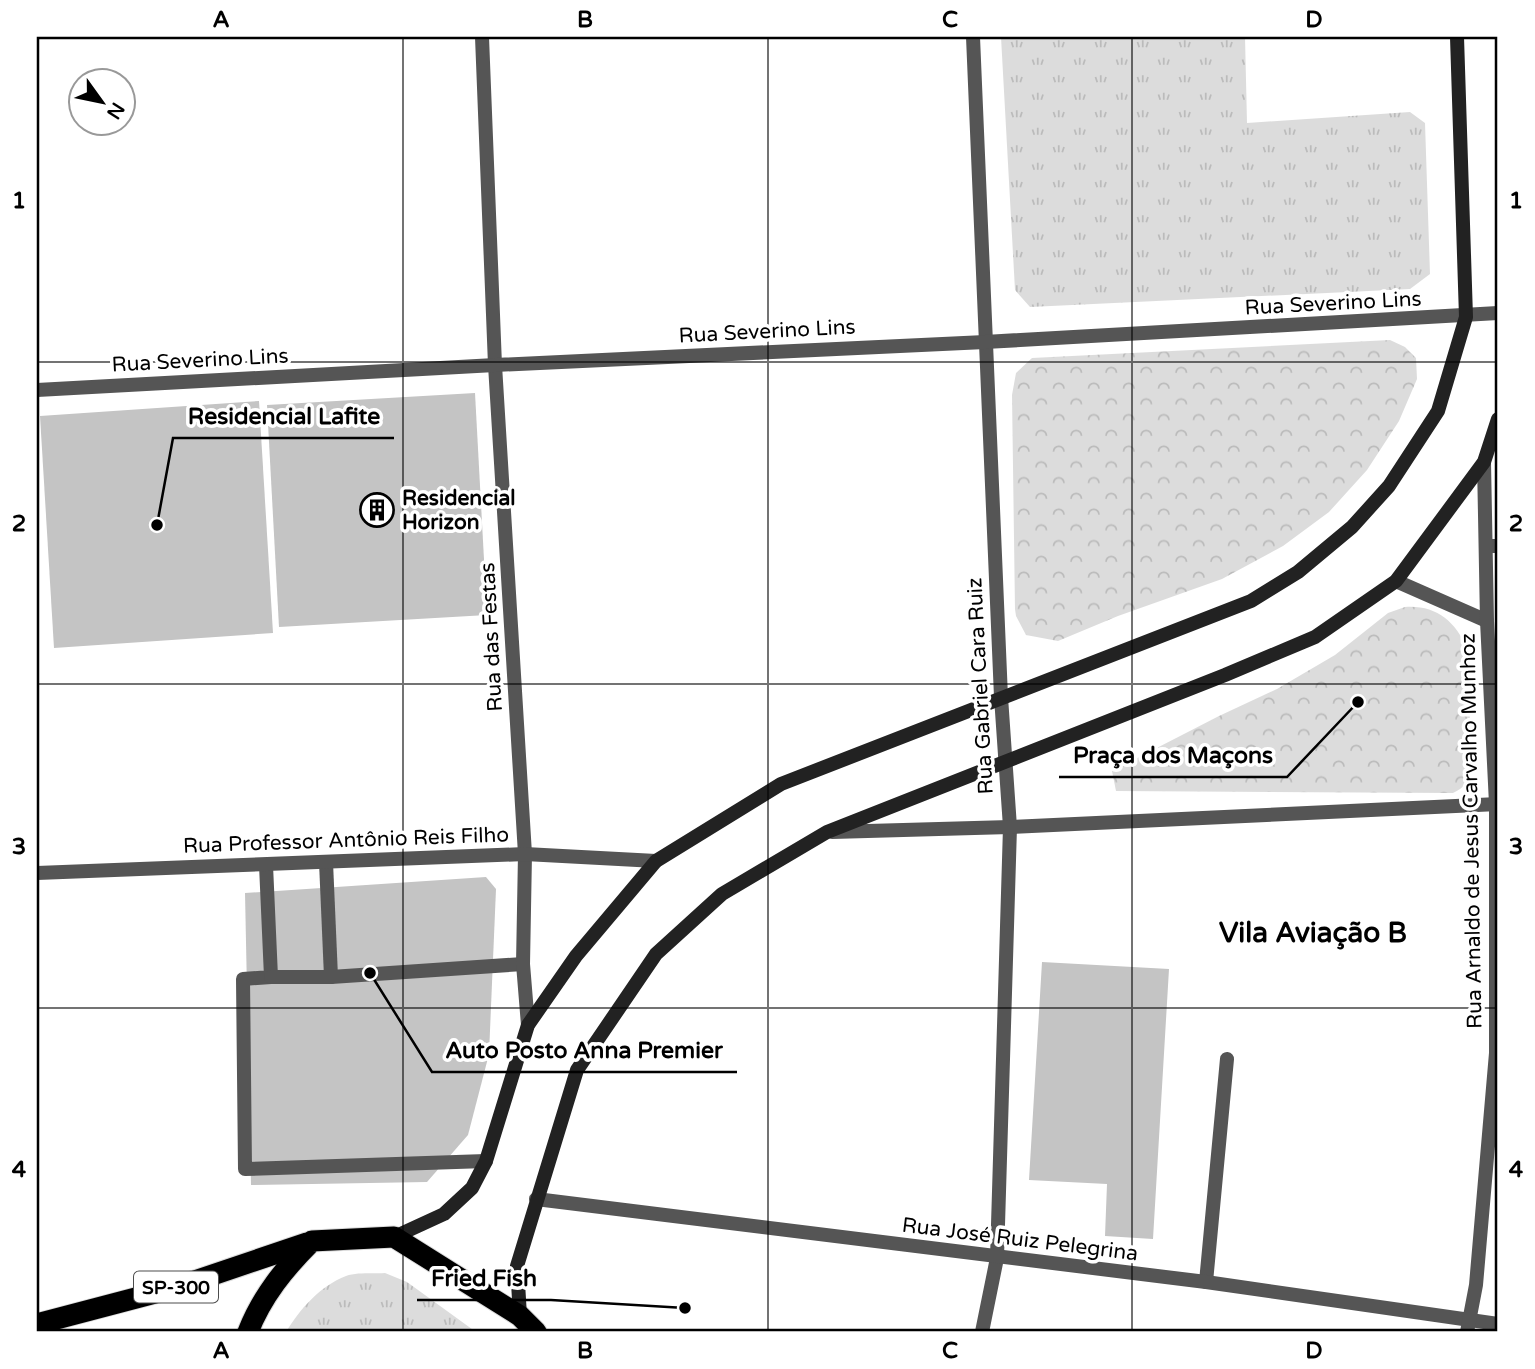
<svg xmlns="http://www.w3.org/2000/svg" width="1535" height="1369" viewBox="0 0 1535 1369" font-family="'Varela Round',sans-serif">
  <defs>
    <pattern id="grass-tufts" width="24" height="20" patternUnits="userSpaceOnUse" patternTransform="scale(1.75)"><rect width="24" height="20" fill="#dcdcdc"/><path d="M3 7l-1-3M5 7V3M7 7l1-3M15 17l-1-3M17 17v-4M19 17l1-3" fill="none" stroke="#bbb"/></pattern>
    <pattern id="park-crowns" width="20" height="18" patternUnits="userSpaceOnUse" patternTransform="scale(1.75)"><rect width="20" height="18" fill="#dcdcdc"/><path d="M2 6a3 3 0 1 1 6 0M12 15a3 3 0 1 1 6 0" fill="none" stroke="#bbb"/></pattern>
  </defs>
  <rect width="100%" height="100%" fill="#fff"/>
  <g fill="url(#grass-tufts)">
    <polygon points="1001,37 1245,37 1247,123 1410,112 1425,123 1430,274 1410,289 1030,307 1015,290"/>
    <path d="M385,1273l22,9 69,50h-190c14,-23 34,-46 60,-56 11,-4 27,-2 39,-3z"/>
  </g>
  <g fill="url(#park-crowns)">
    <polygon points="1390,340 1405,347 1416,358 1417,379 1399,421 1367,470 1329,512 1283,546 1222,579 1118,616 1058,641 1026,635 1016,616 1015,609 1012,395 1016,373 1032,358"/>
    <path d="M1405,607c31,-2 50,14 62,41l5,122c-4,12 -8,18 -19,23l-337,-2 -4,-20 107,-55 58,-27 58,-34 53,-42z"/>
  </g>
  <g fill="#c4c4c4">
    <polygon points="475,393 487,615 279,627 267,405"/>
    <polygon points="259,401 273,633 54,648 40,416"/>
    <polygon points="486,877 496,889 489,1054 468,1135 427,1182 251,1185 245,893"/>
    <polygon points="1042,962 1169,969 1153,1239 1105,1236 1107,1184 1029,1180"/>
  </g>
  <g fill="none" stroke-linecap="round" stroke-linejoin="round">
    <g stroke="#dbdbdb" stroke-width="23">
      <g id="highway">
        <polyline points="37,1324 174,1288 307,1243"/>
        <path d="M248,1332c14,-36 37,-64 64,-91l82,-4 126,79 16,16"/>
      </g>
    </g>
    <g stroke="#555" stroke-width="14">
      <polyline points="1486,546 1498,546"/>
      <polyline points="326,862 331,977"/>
      <polyline points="266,865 271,977 243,979 245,1169 486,1161"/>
      <polyline points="271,977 331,977 523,964"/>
      <polyline points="1206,1282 1227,1059"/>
    </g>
    <g stroke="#555" stroke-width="14">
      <polyline points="482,37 495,365 525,854 523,964 528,1025"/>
      <polyline points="973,37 1001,697 1010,827 997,1258 982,1332"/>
      <polyline points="37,390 495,365 985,342 1498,313"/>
      <polyline points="1396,581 1487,621"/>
      <polyline points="832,832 1010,827 1498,804"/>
      <polyline points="37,873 525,854 656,861"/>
      <polyline points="536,1199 1206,1282 1498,1324"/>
      <polyline points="1467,1332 1476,1285 1496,1053 1496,804 1487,621 1484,462"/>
    </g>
    <g stroke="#222" stroke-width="14">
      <polyline points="394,1237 444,1214 472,1188 486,1161 528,1025 576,956 656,861 781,784 1251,601 1298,572 1352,527 1389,486 1438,411 1466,317 1457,37"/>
      <polyline points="520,1316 517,1266 577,1070 656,954 722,894 827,832 1225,675 1315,637 1396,581 1484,462 1498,419"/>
    </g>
    <use href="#highway" stroke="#000" stroke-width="21"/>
  </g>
  <path fill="none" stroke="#000" stroke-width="2" stroke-opacity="0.55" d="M403,37v1295M768,37v1295M1132,37v1295M37,362h1461M37,684h1461M37,1008h1461"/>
  <defs>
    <g id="building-ring" transform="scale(1.75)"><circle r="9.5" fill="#fff" stroke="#000" stroke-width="1.5"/><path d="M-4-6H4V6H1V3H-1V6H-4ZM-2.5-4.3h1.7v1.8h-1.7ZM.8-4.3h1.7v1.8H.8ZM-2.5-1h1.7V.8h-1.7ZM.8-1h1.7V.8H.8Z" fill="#000"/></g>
  </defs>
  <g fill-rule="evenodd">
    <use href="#building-ring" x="377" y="510"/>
  </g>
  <g text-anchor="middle" stroke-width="7" stroke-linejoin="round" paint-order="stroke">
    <rect fill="#fff" stroke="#4c4c4c" stroke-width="2" x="134" y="1271.5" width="84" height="31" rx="5"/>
    <g font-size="19" font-weight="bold" fill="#000">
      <text x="176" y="1294">SP-300</text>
    </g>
    <g font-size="21" fill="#000" stroke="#fff">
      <text transform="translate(1333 303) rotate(-3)" y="7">Rua Severino Lins</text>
      <text transform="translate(767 331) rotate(-3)" y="7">Rua Severino Lins</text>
      <text transform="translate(200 360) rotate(-3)" y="7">Rua Severino Lins</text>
      <text transform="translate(491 637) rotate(-93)" y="7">Rua das Festas</text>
      <text transform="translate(980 686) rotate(-93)" y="7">Rua Gabriel Cara Ruiz</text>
      <text transform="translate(1471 831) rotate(-91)" y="7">Rua Arnaldo de Jesus Carvalho Munhoz</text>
      <text transform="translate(346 840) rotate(-2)" y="7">Rua Professor Antônio Reis Filho</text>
      <text transform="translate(1020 1239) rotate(7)" y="7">Rua José Ruiz Pelegrina</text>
    </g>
    <g font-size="21" font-weight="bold" fill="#000" stroke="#fff" text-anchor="start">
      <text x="402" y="505">Residencial<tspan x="402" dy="24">Horizon</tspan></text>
    </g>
    <g font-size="28" font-weight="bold" fill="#000" stroke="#fff">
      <text x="1313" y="942">Vila Aviação B</text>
    </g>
  </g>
  <path fill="none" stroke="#000" stroke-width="2.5" d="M157 525L173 438H394M1358 702L1287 777H1059M370 973L432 1072H737M685 1308L551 1300H417"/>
  <g fill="#000" stroke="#fff" stroke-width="2.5">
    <circle cx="157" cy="525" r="7"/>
    <circle cx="1358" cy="702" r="7"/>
    <circle cx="370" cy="973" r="7"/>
    <circle cx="685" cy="1308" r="7"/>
  </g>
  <g font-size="23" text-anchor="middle" font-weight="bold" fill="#000" stroke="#fff" stroke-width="7" stroke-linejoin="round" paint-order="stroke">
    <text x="284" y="424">Residencial Lafite</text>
    <text x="1173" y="763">Praça dos Maçons</text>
    <text x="584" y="1058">Auto Posto Anna Premier</text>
    <text x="484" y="1286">Fried Fish</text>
  </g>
  <rect width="1535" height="1369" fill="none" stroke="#ffffff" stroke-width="77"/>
  <g transform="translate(102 102) rotate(123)"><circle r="33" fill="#ffffff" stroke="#999999" stroke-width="2"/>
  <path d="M0-5L12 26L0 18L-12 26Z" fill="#000000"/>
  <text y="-10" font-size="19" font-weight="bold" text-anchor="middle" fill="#000000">N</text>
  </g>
  <rect x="38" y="38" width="1458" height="1292" fill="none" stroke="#000" stroke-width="2.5"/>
  <g font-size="23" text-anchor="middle" font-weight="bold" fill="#000">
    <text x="221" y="27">A</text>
    <text x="585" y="27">B</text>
    <text x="950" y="27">C</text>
    <text x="1314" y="27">D</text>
    <text x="19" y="208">1</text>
    <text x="1516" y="208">1</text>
    <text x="19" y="531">2</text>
    <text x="1516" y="531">2</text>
    <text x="19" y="854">3</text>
    <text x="1516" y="854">3</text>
    <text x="19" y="1177">4</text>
    <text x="1516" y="1177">4</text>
    <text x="221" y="1358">A</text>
    <text x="585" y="1358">B</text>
    <text x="950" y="1358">C</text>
    <text x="1314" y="1358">D</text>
  </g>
</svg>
